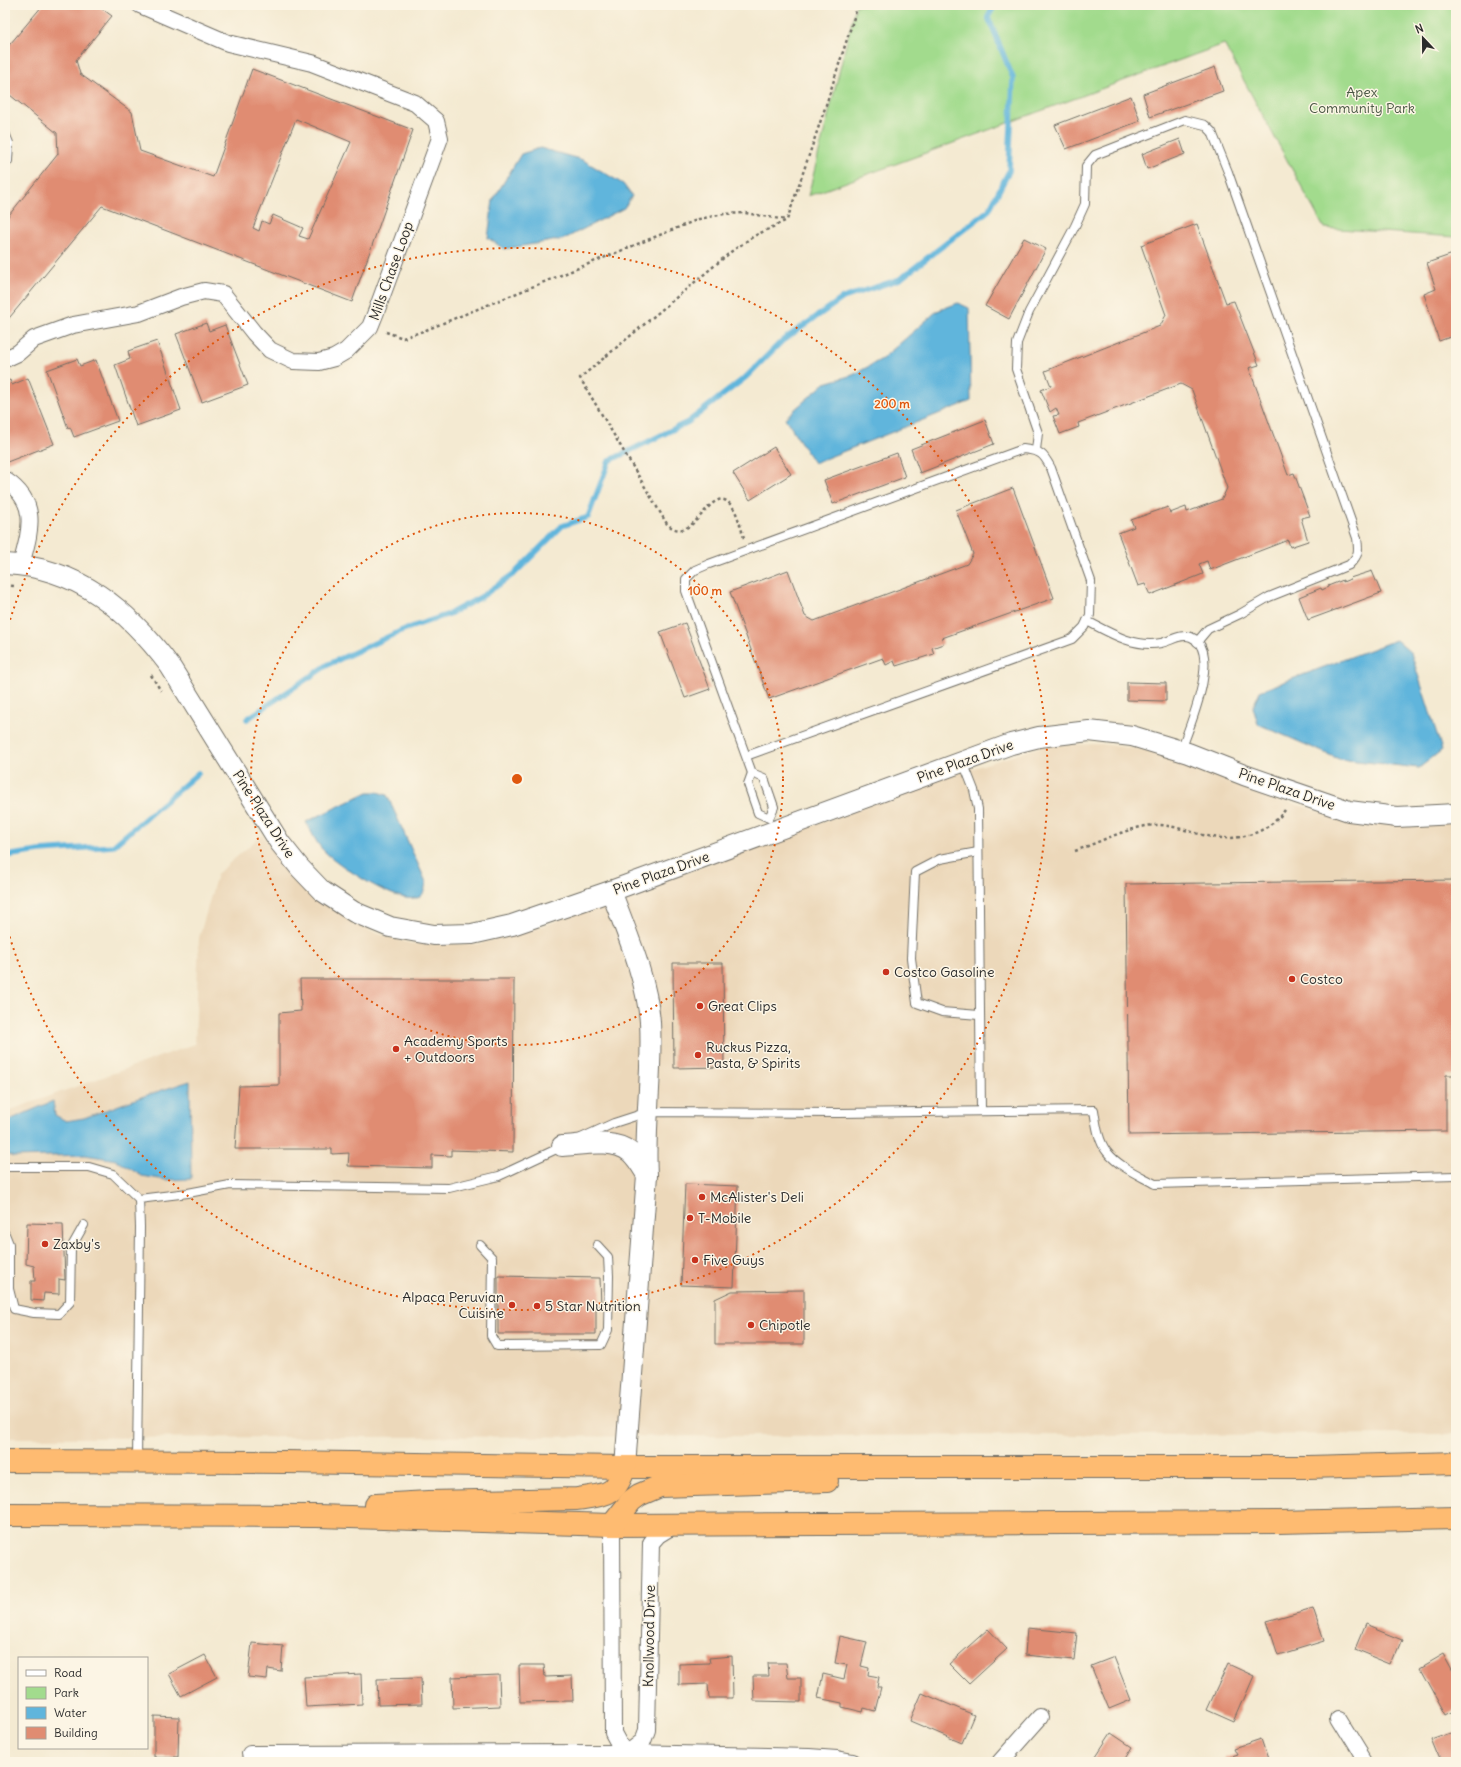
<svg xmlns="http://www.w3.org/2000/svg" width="1461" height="1767" viewBox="0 0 1461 1767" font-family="Delius,sans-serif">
  <rect width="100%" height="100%" fill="#fcf5e5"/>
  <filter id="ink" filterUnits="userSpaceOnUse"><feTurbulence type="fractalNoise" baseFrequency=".025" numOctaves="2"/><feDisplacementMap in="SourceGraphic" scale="8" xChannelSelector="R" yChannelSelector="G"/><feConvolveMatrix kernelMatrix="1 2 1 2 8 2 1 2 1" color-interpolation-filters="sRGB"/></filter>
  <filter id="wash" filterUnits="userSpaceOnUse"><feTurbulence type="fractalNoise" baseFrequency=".012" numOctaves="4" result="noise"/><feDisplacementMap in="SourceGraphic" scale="16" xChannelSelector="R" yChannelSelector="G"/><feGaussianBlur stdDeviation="0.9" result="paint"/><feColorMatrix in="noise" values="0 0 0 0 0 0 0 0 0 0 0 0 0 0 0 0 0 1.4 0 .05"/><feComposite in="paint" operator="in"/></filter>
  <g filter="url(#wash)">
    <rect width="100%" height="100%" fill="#f4ead2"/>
    <polygon fill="#ecd8ba" points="1102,744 1157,752 1241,782 1289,802 1332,816 1369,822 1456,823 1456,1434 5,1438 5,1112 195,1044 199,938 217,874 262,835 303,887 370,931 412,944 478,944 532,930 933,781 1046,745"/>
    <polygon fill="#a2db8d" stroke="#66835c" points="856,5 1456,5 1456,237 1324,228 1224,44 808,196"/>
    <g fill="#60b5dc" stroke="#467084">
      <polygon points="540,148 583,160 623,184 632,196 624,208 564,239 504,249 488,238 493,200 521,154"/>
      <polygon points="958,303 969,308 971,401 814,463 785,418 825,383 853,375 882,359 937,311"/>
      <polygon points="1396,640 1411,653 1442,750 1419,768 1339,759 1258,724 1253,707 1260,691"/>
      <path d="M368,792h9l10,3 39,87c-1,5 -1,10 -5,14 -18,14 -86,-33 -99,-47 -7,-8 -11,-18 -16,-27z"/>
      <polygon points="190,1081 191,1179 166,1180 142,1176 116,1160 85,1155 13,1157 5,1153 5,1122 53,1101 55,1115 66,1121 84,1118 144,1096"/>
    </g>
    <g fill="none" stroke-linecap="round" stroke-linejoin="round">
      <g stroke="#60b5dc" stroke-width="5.5">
        <polyline points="247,719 329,664 403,630 449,614 481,597 515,573 562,526 588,517 609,461 688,422 746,377 782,341 843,298 900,279 989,210 1009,171 1013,78 988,17 995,5"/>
        <polyline points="5,856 40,851 113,846 198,773"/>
      </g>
    </g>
    <g id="blocks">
      <g fill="#e08c72" fill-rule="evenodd">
        <path d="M43,5h54l15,11 -36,44 4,14 52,38 8,39 73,26 39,-108 161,61 -61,172 -250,-96 -97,117v-103l53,-66 -1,-21 -52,-42v-41zM296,119l55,23 -43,97 -9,-3 4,-8 -30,-13 -4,9 -7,-3 -3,10 -6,-3z"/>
        <polygon points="1215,67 1223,91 1150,117 1143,94"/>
        <polygon points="1131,96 1140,121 1066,149 1055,125"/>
        <polygon points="1180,139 1185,154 1147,169 1142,154"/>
        <polygon points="1197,224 1226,303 1234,301 1259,365 1249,368 1288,475 1294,473 1310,516 1301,518 1308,541 1290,547 1288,540 1210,570 1207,561 1199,564 1203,574 1150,595 1145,584 1138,586 1118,533 1134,527 1131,520 1168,507 1170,513 1186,507 1187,512 1222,499 1227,488 1192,390 1181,384 1078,423 1079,427 1060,434 1053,416 1059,415 1056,408 1050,412 1041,390 1051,386 1045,371 1160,326 1166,315 1141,245"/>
        <polygon points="1024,238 1046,249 1009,319 985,306"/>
        <polygon points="1456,253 1456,335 1439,341 1424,294 1436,289 1427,263"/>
        <polygon points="206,323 209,331 225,325 248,385 202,402 176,334"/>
        <polygon points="157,341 181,410 136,426 115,365 130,359 128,351"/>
        <polygon points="77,359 80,366 96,360 118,421 74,437 70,427 68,428 47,370"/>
        <polygon points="28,378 54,444 7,462 5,457 5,382 10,380 12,385"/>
        <polygon points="985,420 994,444 920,473 911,449"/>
        <polygon points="774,447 791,474 750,500 733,473"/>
        <polygon points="897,453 905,477 833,504 824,480"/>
        <polygon points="1013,488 1054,598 942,638 943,644 932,648 934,654 896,666 894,661 886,665 883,658 769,699 730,592 788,570 805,616 814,621 967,564 973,554 956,510"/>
        <polygon points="1372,571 1381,593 1308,620 1299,597 1321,588 1322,590 1328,587 1328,586 1343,580 1343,582 1350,579 1350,578"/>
        <polygon points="685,623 710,689 685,698 660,632"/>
        <polygon points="1127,682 1166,683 1166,701 1127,700"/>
        <polygon points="1456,880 1456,1075 1446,1075 1446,1131 1129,1135 1126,884"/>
        <polygon points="673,963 723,963 724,1067 674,1068"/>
        <polygon points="300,979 514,979 513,1152 451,1150 451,1156 432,1155 432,1168 348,1166 349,1153 332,1154 332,1149 235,1149 239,1086 279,1085 279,1013 301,1011"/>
        <polygon points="685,1184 738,1186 734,1287 681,1285"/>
        <polygon points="27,1223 63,1224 65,1280 59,1279 59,1294 44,1293 43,1301 31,1300 31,1281 35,1281 34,1266 26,1264"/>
        <polygon points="498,1276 600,1278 601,1306 596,1306 596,1334 498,1334"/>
        <polygon points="804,1290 804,1344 715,1344 715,1299 732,1291"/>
        <polygon points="1313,1608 1324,1641 1278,1655 1267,1621"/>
        <polygon points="1365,1625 1402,1640 1392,1664 1355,1649"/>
        <polygon points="1027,1628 1077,1633 1074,1660 1025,1655"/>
        <polygon points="988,1629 1007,1649 969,1684 949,1664"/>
        <polygon points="840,1636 867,1642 861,1666 869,1668 868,1675 879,1677 877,1687 881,1687 875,1711 864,1708 863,1712 842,1707 842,1703 818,1698 823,1674 844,1679 847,1665 835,1663"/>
        <polygon points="252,1643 283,1646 281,1671 268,1669 267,1679 248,1677"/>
        <polygon points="1443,1654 1454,1674 1456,1673 1456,1709 1445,1715 1419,1668"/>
        <polygon points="205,1655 217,1677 181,1696 169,1674"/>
        <polygon points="732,1656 733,1698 709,1698 708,1684 679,1685 679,1664 710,1663 709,1658"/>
        <polygon points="1114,1657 1131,1700 1109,1709 1091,1666"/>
        <polygon points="768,1663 786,1663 788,1678 801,1678 801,1702 754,1701 753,1676 769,1676"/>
        <polygon points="1228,1664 1254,1676 1234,1722 1207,1710"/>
        <polygon points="519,1665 544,1665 545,1677 572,1676 573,1701 520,1702"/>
        <polygon points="361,1674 362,1704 306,1707 304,1677"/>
        <polygon points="499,1675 500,1706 453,1708 452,1677"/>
        <polygon points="421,1678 422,1704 378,1705 377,1679"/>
        <polygon points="922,1693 974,1715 962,1743 910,1721"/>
        <polygon points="154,1716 179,1717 178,1757 154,1757"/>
        <polygon points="1455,1732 1456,1762 1442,1762 1433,1740"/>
        <polygon points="1111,1733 1132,1747 1123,1762 1092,1762"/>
        <polygon points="1261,1739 1268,1760 1263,1762 1227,1762 1225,1758 1237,1754 1234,1748"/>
      </g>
    </g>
  </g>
  <g filter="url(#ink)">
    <use href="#blocks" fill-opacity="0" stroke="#716e65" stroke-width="1"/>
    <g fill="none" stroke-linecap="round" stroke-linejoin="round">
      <g stroke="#716e65" stroke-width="10">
        <g id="service">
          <polyline points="5,133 9,143 8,161 5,164"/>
          <path d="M1036,450l2,-17 -22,-64 1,-26 12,-31 46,-86 10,-22 1,-38 9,-11 90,-35 20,5 7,7 16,40 129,366c2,14 2,17 -8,27l-80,32 -29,17 -32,15 -11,13"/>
          <path d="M1087,621c23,12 47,27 74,22 10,-2 20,-10 30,-6 32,13 -2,91 -10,113"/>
          <path d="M746,756l326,-117 12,-12 6,-12 1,-34 -40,-113c-8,-15 -10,-17 -28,-19l-314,115 -14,6 -9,9v12l66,182"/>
          <polyline points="963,762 974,790 978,809 981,1111"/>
          <polygon points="752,773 764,778 774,807 769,818 758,813 748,784"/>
          <polyline points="978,852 940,859 915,872 911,958 917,1003 942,1012 979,1015"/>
          <path d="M581,1138l33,-15 34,-11 191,1 255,-3c2,13 4,31 13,42 12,15 32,23 48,32l301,-8"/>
          <polyline points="5,1167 89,1167 113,1174 139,1199"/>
          <polyline points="5,1234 9,1244 9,1289 14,1309 34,1313 59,1314 70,1302 71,1248 84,1225"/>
          <polyline points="480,1245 492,1258 491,1336 497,1346 601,1345 608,1330 609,1276 608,1257 597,1245"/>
          <polyline points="137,1460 140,1227 139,1199 188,1193 230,1185 449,1188 499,1176 563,1146"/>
        </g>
      </g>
      <g stroke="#716e65" stroke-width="18">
        <g id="minor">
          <polyline points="5,359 18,353 34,339 73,325 139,313 181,297 204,291 223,294 254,333 270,350 293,361 319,362 334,358 346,351 370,327 376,312 440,138 436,121 415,103 312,63 228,43 140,5"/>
          <path d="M5,480c35,23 25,51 16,85"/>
          <polyline points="612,1525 613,1733 619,1744 628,1753 629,1758"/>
          <polyline points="1338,1718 1365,1762"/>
          <polyline points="628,1753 643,1741 647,1730 651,1543 658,1535 676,1524"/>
          <polyline points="250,1754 628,1753 809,1757 837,1759 853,1762"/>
          <polyline points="1000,1762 1040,1717"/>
        </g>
      </g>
      <g stroke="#716e65" stroke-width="22">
        <g id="tertiary">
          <path d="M5,564c73,3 123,46 165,102l110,177 20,25 22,23 32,21 36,15 44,8 38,-1 40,-9 99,-34 400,-147 28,-7 50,-6 43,5 56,17 56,22 105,36 48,6 59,-3"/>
          <path d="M611,891c15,40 36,88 39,131 3,51 -6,102 -3,153l-22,292"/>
          <path d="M562,1146c21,-1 51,-8 68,6 7,6 12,15 17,23"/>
        </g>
      </g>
      <g stroke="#716e65" stroke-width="24">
        <g id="trunk">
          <polyline points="5,1461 285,1462 625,1467 1308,1467 1456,1463"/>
          <path d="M376,1505l52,-3 149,-3c29,-5 38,-2 48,-32"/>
          <polyline points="5,1515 317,1516 612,1525 1278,1522 1456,1518"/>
          <polyline points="612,1525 631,1501 639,1495 660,1486 827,1481"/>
        </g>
      </g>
      <g stroke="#716e65" stroke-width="2.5" stroke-dasharray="3 3" stroke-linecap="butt">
        <polyline points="386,332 403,338 426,330 699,219 724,214 745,213 786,220"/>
        <path d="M744,538c-3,-9 -7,-28 -14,-34 -20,-22 -36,45 -63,20l-87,-146 152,-127 22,-15 33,-16 38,-112 33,-103"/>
        <polyline points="5,585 14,586"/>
        <polyline points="151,675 161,691"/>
        <path d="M1075,851c25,-9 51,-23 78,-26 17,-1 34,6 50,10 30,8 63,1 82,-25"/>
      </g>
      <use href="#service" stroke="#fff" stroke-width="8"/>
      <use href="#minor" stroke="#fff" stroke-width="16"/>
      <use href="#tertiary" stroke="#fff" stroke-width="20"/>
      <use href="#trunk" stroke="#febb71" stroke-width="22"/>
    </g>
  </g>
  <g fill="none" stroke="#df570e" stroke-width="2" stroke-dasharray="2 4">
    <circle cx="517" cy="779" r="266"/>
    <path d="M5 637A531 531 0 1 1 5 921"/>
  </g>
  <g fill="#c8321e" stroke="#fcf5e5" stroke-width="1.5">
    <circle cx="886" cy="972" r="4"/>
    <circle cx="1292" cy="979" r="4"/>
    <circle cx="700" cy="1006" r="4"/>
    <circle cx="396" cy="1049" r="4"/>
    <circle cx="698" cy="1055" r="4"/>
    <circle cx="702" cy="1197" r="4"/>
    <circle cx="690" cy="1218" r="4"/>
    <circle cx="45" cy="1244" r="4"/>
    <circle cx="695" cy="1260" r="4"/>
    <circle cx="512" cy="1305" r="4"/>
    <circle cx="537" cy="1306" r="4"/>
    <circle cx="751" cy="1325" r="4"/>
  </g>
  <g text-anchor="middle" stroke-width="3" stroke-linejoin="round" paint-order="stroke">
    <g font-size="14" fill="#495744" stroke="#fcf5e5">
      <text x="1362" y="97">Apex<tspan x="1362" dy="16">Community Park</tspan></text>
    </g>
    <g font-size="14" fill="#2b2b2b" stroke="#fcf5e5">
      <text transform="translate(391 271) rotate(-70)" y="5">Mills Chase Loop</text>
      <text transform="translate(965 761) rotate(-20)" y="5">Pine Plaza Drive</text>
      <text transform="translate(1287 789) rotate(19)" y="5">Pine Plaza Drive</text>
      <text transform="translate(264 814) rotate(57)" y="5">Pine Plaza Drive</text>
      <text transform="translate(661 873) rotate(-20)" y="5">Pine Plaza Drive</text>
      <text transform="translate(649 1636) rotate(-89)" y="5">Knollwood Drive</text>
    </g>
    <g font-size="14" fill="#2b2b2b" stroke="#fcf5e5" text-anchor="start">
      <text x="894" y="977">Costco Gasoline</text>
      <text x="1300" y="984">Costco</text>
      <text x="708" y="1011">Great Clips</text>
      <text x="404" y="1046">Academy Sports<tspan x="404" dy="16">+ Outdoors</tspan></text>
      <text x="706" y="1052">Ruckus Pizza,<tspan x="706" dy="16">Pasta, &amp; Spirits</tspan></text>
      <text x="710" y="1202">McAlister's Deli</text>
      <text x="698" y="1223">T-Mobile</text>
      <text x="53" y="1249">Zaxby's</text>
      <text x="703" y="1265">Five Guys</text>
      <text x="504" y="1302" text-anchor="end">Alpaca Peruvian<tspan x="504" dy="16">Cuisine</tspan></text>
      <text x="545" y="1311">5 Star Nutrition</text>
      <text x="759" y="1330">Chipotle</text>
    </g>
  </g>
  <circle cx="517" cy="779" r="6" fill="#df570e" stroke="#fcf5e5" stroke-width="2"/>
  <g font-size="12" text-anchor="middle" font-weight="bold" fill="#df570e" stroke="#fcf5e5" stroke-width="3" stroke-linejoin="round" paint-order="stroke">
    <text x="892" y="408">200 m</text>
    <text x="705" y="595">100 m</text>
  </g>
  <rect width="1461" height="1767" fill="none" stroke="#fcf5e5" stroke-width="20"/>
  <rect x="18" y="1657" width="130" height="92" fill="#fcf5e5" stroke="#a8a49b"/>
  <rect x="26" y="1670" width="20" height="6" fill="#ffffff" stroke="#a8a49b"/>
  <text x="54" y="1677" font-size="12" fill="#2b2b2b">Road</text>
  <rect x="26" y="1687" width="20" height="12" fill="#a2db8d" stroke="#a8a49b"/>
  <text x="54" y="1697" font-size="12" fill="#2b2b2b">Park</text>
  <rect x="26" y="1707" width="20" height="12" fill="#60b5dc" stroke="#a8a49b"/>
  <text x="54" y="1717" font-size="12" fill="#2b2b2b">Water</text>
  <rect x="26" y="1727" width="20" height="12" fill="#e08c72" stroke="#a8a49b"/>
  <text x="54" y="1737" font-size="12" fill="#2b2b2b">Building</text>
  <g transform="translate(1423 38) rotate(338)" stroke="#fcf5e5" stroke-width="3" paint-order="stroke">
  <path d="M0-3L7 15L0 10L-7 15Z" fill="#2b2b2b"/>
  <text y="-6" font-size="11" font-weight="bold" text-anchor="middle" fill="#2b2b2b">N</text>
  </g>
</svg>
